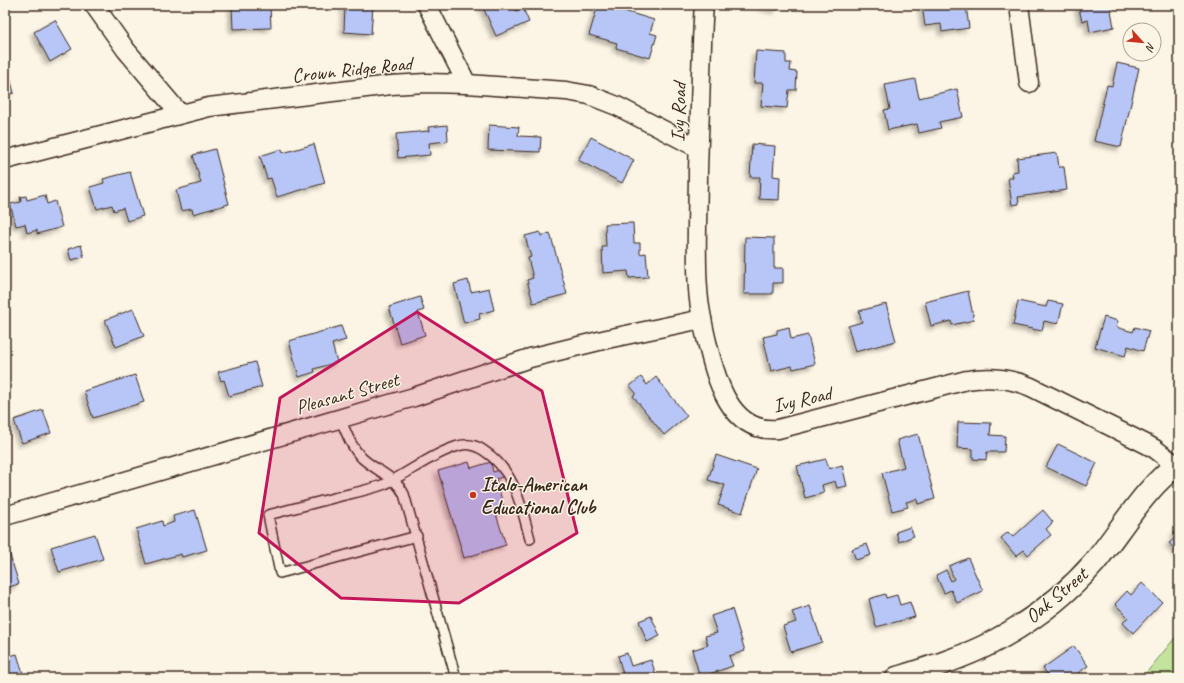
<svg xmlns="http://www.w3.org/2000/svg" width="1184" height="683" viewBox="0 0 1184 683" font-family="Caveat,sans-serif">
  <defs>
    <filter id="shadow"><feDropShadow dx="-3.5" dy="3.5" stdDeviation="2" flood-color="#0004"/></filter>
  </defs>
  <rect width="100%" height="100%" fill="#fcf5e5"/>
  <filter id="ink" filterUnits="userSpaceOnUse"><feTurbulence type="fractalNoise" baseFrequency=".025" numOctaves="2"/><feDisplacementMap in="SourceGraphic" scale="8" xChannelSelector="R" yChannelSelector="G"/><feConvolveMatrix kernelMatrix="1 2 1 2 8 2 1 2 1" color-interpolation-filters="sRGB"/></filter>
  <g filter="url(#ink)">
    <polygon fill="#c3e49d" stroke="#7f875e" points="1179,633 1179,678 1142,678"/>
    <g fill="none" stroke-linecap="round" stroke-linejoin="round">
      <polyline stroke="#648692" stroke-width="6" points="1176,678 1179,671"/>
    </g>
    <g fill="#b8c6f7" stroke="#3b2a1e" filter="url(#shadow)">
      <polygon points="270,5 271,28 233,29 232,6"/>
      <polygon points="345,5 373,5 371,34 344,32"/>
      <polygon points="482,5 513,5 516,11 523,8 529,22 496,36"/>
      <polygon points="598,5 604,5 654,20 650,33 657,35 650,58 616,48 617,43 589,35"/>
      <polygon points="757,5 778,5 777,10"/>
      <polygon points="922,5 966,5 969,28 942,32 941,24 925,26"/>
      <polygon points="1078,5 1110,5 1114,27 1090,32 1088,20 1082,21"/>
      <polygon points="55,20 72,49 50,62 34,32"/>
      <polygon points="756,51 786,53 786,63 791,63 790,71 797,72 796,90 789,90 787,108 761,106 763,83 754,83"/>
      <polygon points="5,62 6,62 14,93 5,95"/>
      <polygon points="1117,63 1139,68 1121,147 1094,141 1107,85 1112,86"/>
      <polygon points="915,79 919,98 957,89 963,117 939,122 941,128 919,133 917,124 888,130 884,110 890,109 885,85"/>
      <polygon points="447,125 448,141 429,143 430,155 398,158 396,134 429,131 428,127"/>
      <polygon points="489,125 519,127 518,136 541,137 540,152 488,150"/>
      <polygon points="591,137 634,160 622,183 578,160"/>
      <polygon points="314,144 325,183 277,197 271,178 267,179 260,156 282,149 283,153"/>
      <polygon points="752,144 775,146 773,176 780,177 779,200 759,199 760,177 750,177"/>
      <polygon points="215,149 229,204 193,214 192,209 181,211 176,190 201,183 193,155"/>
      <polygon points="1057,153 1059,167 1064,167 1067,190 1018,197 1019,204 1012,205 1008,178 1013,178 1012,172 1018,171 1017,158"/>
      <polygon points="130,172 143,216 127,221 123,208 114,211 112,205 97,209 90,187 104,183 103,179"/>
      <polygon points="45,195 47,204 55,201 62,227 37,234 37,230 27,233 25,224 16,226 10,204 21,202 20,197 26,196 27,200"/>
      <polygon points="633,223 634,243 640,243 640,254 646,253 648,277 629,278 628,271 603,273 602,247 606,247 605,224"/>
      <polygon points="540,232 541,236 550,233 567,294 533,303 527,280 533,278 528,258 531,257 525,236"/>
      <polygon points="745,237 774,238 774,268 783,268 783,283 773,283 773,294 744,294"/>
      <polygon points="81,245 84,257 71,260 68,249"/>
      <polygon points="468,280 471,292 489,288 494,310 479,314 480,319 464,323 454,284"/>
      <polygon points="968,291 974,320 952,325 951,321 931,326 925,302"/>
      <polygon points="420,297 424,310 418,312 425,335 400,343 389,307"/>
      <polygon points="1018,301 1046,307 1048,301 1063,304 1058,324 1044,321 1042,331 1013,325"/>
      <polygon points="886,304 896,341 855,352 848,326 862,322 859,311"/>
      <polygon points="133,309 144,336 116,347 105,320"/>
      <polygon points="1104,317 1118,321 1116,327 1133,332 1135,327 1149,331 1143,351 1128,346 1125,356 1095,347"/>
      <polygon points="341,326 346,340 332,344 337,362 314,369 315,372 299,377 289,341"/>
      <polygon points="789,327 791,339 808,335 815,364 793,369 792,366 771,371 763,337 777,334 777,330"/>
      <polygon points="255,362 262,387 229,396 224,380 221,381 218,372"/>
      <polygon points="135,375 144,402 93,418 84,391"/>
      <polygon points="641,377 647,385 656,377 687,416 664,435 633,396 636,393 630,386"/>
      <polygon points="43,410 51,433 22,443 14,420"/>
      <polygon points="958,422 991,423 990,435 1005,436 1004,452 987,452 986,460 973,459 973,449 957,448"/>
      <polygon points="918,434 935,499 918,504 917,499 906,502 908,507 892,511 882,473 904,467 897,440"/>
      <polygon points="1058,444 1097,463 1086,486 1046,467"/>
      <polygon points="716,455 757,469 742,513 718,505 725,485 708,480"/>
      <polygon points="826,459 829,469 842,465 847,486 837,488 835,481 822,485 824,493 805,498 797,466"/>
      <polygon points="469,462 471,468 491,462 493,472 500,470 503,477 496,479 505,511 496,514 506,545 464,558 438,471"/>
      <polygon points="195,510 207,550 182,557 181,554 146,564 136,529 162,521 163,526 174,522 173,516"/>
      <polygon points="1043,510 1053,522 1046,529 1051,535 1028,555 1024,550 1016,556 1001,538 1008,532 1013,537"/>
      <polygon points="910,527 914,536 899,542 896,532"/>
      <polygon points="1179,528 1179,554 1169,543 1177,536 1174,533"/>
      <polygon points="95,534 103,559 59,572 51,547"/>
      <polygon points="867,544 871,555 856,560 852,549"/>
      <polygon points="8,549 19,584 5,588 5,550"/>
      <polygon points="968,558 983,591 957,603 951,590 944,593 936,575 946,570 951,581 954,579 949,566"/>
      <polygon points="1142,583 1162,602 1133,633 1123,623 1128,617 1115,604 1127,591 1131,595"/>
      <polygon points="885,594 886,598 897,595 900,605 910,602 915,617 876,627 869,599"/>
      <polygon points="810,606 822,642 791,652 783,626 796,622 792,612"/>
      <polygon points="732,609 745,651 729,656 733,666 700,677 692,650 708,645 705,636 717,633 711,616"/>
      <polygon points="651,616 660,636 647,642 639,621"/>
      <polygon points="1074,646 1088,666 1071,678 1050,678 1043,668"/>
      <polygon points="627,653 631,666 651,660 657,678 624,678 618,656"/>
      <polygon points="17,654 23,674 10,678 9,674 5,675 5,657"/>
    </g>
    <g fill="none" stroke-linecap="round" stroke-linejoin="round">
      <g stroke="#3b2a1e" stroke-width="12">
        <g id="service">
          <path d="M340,418c6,14 11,29 22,40 14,13 33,18 42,36l52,184"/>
          <path d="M417,536l-137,37 -12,-58c26,-7 51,-13 77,-20 13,-3 27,-6 40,-11 24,-11 45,-29 70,-37 11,-4 19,-3 28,3 32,20 38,56 47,89"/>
        </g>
      </g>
      <g stroke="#3b2a1e" stroke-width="21">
        <g id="minor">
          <polyline points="94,5 126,50 180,114"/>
          <polyline points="427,5 467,84"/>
          <path d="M704,5c-2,23 -2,46 -3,69 -1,33 -2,65 -3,97 0,39 -3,79 0,118 1,18 5,36 9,53 9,37 23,92 71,87l189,-49c23,-4 43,-2 64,7l115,57 9,5 22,17"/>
          <polyline points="1019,5 1029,83"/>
          <polyline points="5,160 209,107 391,85 426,83 467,84 566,91 589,95 617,106 698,148"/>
          <polyline points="5,516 414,397 530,358 607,339 702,319"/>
        </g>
      </g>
      <g stroke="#3b2a1e" stroke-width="25">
        <path id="tertiary" d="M897,678c32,-10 65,-20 94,-35 38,-20 75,-48 103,-80 25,-30 53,-79 85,-99"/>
      </g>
      <use href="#service" stroke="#fcf5e5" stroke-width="9"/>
      <use href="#minor" stroke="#fcf5e5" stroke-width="18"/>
      <use href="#tertiary" stroke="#fcf5e5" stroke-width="22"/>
    </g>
  </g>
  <path fill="#c2185b" fill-opacity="0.2" stroke="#c2185b" stroke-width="3" stroke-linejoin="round" d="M417,312l125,79 35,142 -118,70 -118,-5 -82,-65 21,-135z"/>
  <circle fill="#c8321e" stroke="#fcf5e5" stroke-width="1.5" cx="473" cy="495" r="4"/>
  <g text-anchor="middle" stroke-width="3" stroke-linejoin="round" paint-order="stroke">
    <g font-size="20" fill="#3b2a1e" stroke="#fcf5e5">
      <text transform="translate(352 69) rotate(-6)" y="7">Crown Ridge Road</text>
      <text transform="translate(678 112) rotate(-88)" y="7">Ivy Road</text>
      <text transform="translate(347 393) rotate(-16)" y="7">Pleasant Street</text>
      <text transform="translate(802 399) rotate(-13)" y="7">Ivy Road</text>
      <text transform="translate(1056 595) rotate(-40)" y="7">Oak Street</text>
    </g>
    <g font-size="20" font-weight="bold" fill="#3b2a1e" stroke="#fcf5e5" text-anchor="start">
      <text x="481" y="491">Italo-American<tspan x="481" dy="23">Educational Club</tspan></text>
    </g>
  </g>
  <rect width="1184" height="683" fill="none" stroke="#fcf5e5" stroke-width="20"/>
  <rect x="10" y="10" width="1164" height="663" fill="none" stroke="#3b2a1e" stroke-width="1.5" filter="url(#ink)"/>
  <g transform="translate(1142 42) rotate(117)"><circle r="19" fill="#fcf5e5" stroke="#afa495"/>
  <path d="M0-3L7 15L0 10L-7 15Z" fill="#c8321e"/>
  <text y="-6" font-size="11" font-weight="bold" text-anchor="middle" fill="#3b2a1e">N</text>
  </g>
</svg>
